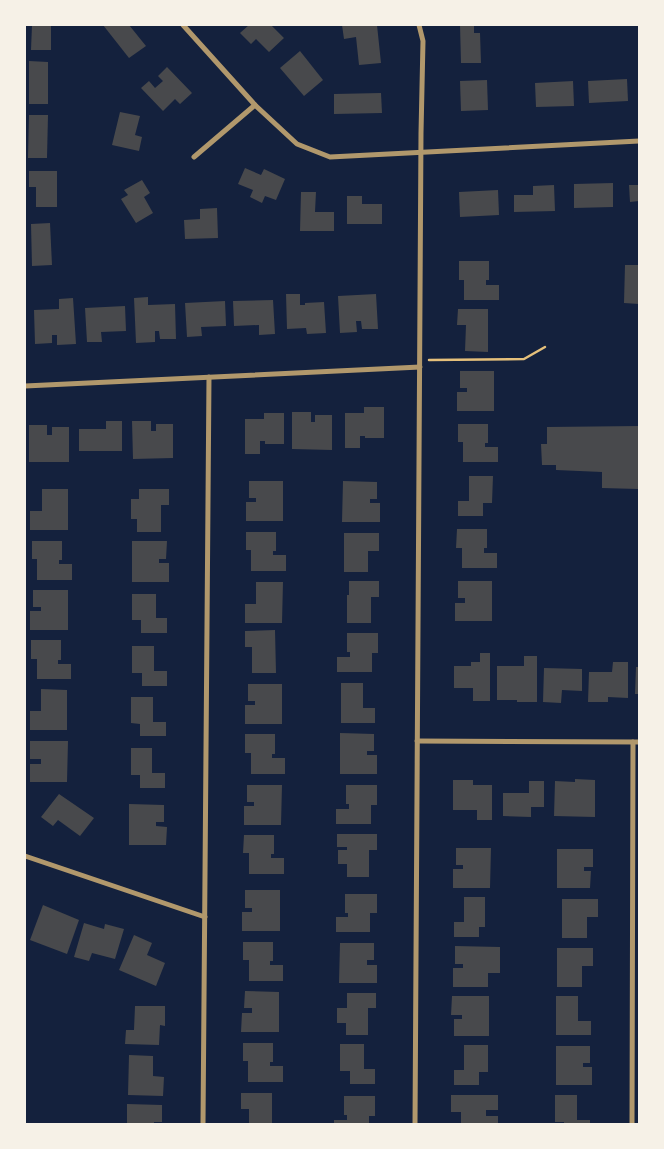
<svg xmlns="http://www.w3.org/2000/svg" width="664" height="1149" viewBox="0 0 664 1149" font-family="'Libre Baskerville',serif">
  <rect width="100%" height="100%" fill="#14213d"/>
  <g fill="#48494c">
    <polygon points="32,25 51,25 51,50 31,50"/>
    <polygon points="103,25 129,25 146,46 129,58"/>
    <polygon points="249,25 271,25 284,38 269,52 256,39 251,44 240,33"/>
    <polygon points="342,25 377,25 381,63 359,65 356,37 344,39"/>
    <polygon points="460,25 474,25 474,33 480,33 481,63 461,63"/>
    <polygon points="300,51 323,80 304,96 280,68"/>
    <polygon points="29,61 48,62 48,104 29,104"/>
    <polygon points="167,67 192,93 180,104 175,99 163,111 141,88 149,81 155,88 163,81 158,76"/>
    <polygon points="627,79 628,101 589,103 588,81"/>
    <polygon points="487,80 488,110 461,111 460,81"/>
    <polygon points="573,81 574,106 536,107 535,83"/>
    <polygon points="381,93 382,113 334,114 334,94"/>
    <polygon points="120,112 140,116 135,135 142,137 139,151 112,145"/>
    <polygon points="29,115 48,115 47,158 28,158"/>
    <polygon points="245,168 261,175 264,169 285,179 276,200 265,196 262,203 250,197 253,190 238,184"/>
    <polygon points="29,171 57,171 57,207 36,207 36,187 29,187"/>
    <polygon points="142,180 150,193 144,197 153,213 136,223 121,199 128,195 124,190"/>
    <polygon points="613,183 613,207 574,208 574,184"/>
    <polygon points="554,185 555,211 514,212 514,195 533,195 533,186"/>
    <polygon points="629,185 639,185 639,201 630,202"/>
    <polygon points="498,190 499,215 460,217 459,192"/>
    <polygon points="301,192 316,192 315,212 334,212 334,231 300,231"/>
    <polygon points="347,196 362,196 362,204 382,204 382,224 347,224"/>
    <polygon points="217,208 218,238 185,239 184,220 200,219 200,209"/>
    <polygon points="50,223 52,265 32,266 31,224"/>
    <polygon points="459,261 489,261 489,280 486,280 486,285 499,285 499,300 464,300 464,280 459,280"/>
    <polygon points="625,265 639,265 639,304 624,303"/>
    <polygon points="286,294 300,294 300,305 305,305 305,303 324,302 326,333 307,334 306,328 287,329"/>
    <polygon points="376,294 378,329 362,329 361,321 356,321 357,332 340,333 338,296"/>
    <polygon points="148,297 148,305 175,304 176,339 160,339 159,331 155,331 155,342 136,343 134,298"/>
    <polygon points="73,298 76,344 57,345 57,335 52,335 52,343 35,344 34,310 59,309 59,299"/>
    <polygon points="273,300 275,334 259,335 259,325 234,326 233,301"/>
    <polygon points="225,301 226,326 201,327 202,336 187,337 185,303"/>
    <polygon points="125,306 126,331 101,332 102,342 87,342 85,308"/>
    <polygon points="458,309 488,309 488,352 465,351 466,325 457,325"/>
    <polygon points="460,371 494,371 494,411 457,411 457,392 467,392 467,388 460,388"/>
    <polygon points="364,407 384,407 384,438 365,438 365,436 360,436 360,448 345,448 345,413 364,413"/>
    <polygon points="292,412 311,412 311,422 315,422 315,415 332,415 332,450 292,449"/>
    <polygon points="264,413 284,413 284,444 265,444 265,441 260,441 260,454 245,454 245,419 264,419"/>
    <polygon points="106,421 122,421 122,451 79,451 79,429 106,429"/>
    <polygon points="132,421 151,421 151,431 156,431 156,424 173,424 173,458 133,459"/>
    <polygon points="458,424 488,424 488,443 485,443 485,447 498,447 498,462 463,462 463,442 458,442"/>
    <polygon points="29,425 47,425 47,435 52,435 52,427 69,427 69,462 29,462"/>
    <polygon points="639,426 638,489 602,488 602,472 556,470 556,465 542,465 541,444 547,444 547,427"/>
    <polygon points="469,476 493,476 492,503 483,503 483,516 458,516 458,501 469,501"/>
    <polygon points="249,481 283,481 283,521 246,521 246,502 256,502 256,498 249,498"/>
    <polygon points="343,481 377,482 377,499 370,499 370,503 380,503 380,522 342,522"/>
    <polygon points="42,489 68,489 68,530 30,530 30,511 42,511"/>
    <polygon points="139,489 169,489 169,505 161,505 161,532 137,532 137,519 131,519 131,499 139,499"/>
    <polygon points="457,529 487,529 487,548 484,548 484,553 497,553 497,568 462,568 462,548 456,548"/>
    <polygon points="246,532 276,532 276,551 273,551 273,555 286,555 286,571 251,571 251,550 246,550"/>
    <polygon points="344,533 379,533 379,551 368,551 368,572 344,572"/>
    <polygon points="32,541 62,541 62,560 59,560 59,564 72,564 72,580 37,580 37,559 32,559"/>
    <polygon points="132,541 167,541 166,559 159,559 159,563 169,563 169,582 132,582"/>
    <polygon points="349,581 379,581 379,597 371,597 371,623 347,623 347,595 349,595"/>
    <polygon points="458,581 492,581 492,621 455,621 455,603 465,603 465,598 458,598"/>
    <polygon points="256,582 283,582 282,623 245,623 245,604 256,604"/>
    <polygon points="33,590 68,590 68,630 30,630 30,611 41,611 41,607 33,607"/>
    <polygon points="132,594 156,594 156,618 167,618 167,633 141,633 141,620 132,620"/>
    <polygon points="275,630 276,673 252,673 252,647 245,647 245,631"/>
    <polygon points="347,633 378,633 378,653 372,653 372,672 337,672 337,657 350,657 350,652 347,652"/>
    <polygon points="31,640 61,640 61,660 58,660 58,664 71,664 71,679 37,679 37,659 31,659"/>
    <polygon points="132,646 154,646 154,671 167,671 167,686 142,686 142,673 132,673"/>
    <polygon points="480,653 490,653 490,701 473,701 473,688 454,688 454,666 471,666 471,662 480,662"/>
    <polygon points="524,656 537,656 537,702 517,702 517,700 497,700 497,666 524,666"/>
    <polygon points="613,662 628,662 628,698 608,697 608,702 588,702 589,672 612,672"/>
    <polygon points="636,667 639,667 639,694 635,694"/>
    <polygon points="544,668 582,669 582,691 562,690 561,703 543,702"/>
    <polygon points="341,683 363,683 363,708 375,708 375,723 341,723"/>
    <polygon points="248,684 282,684 282,724 245,724 245,705 255,705 255,701 248,701"/>
    <polygon points="41,689 67,690 67,730 30,730 30,711 41,711"/>
    <polygon points="131,697 153,697 153,722 166,722 166,736 140,736 140,724 131,723"/>
    <polygon points="340,733 374,734 374,751 367,751 367,755 377,755 377,774 340,774"/>
    <polygon points="245,734 275,734 275,754 272,754 272,758 285,758 285,774 251,774 251,753 245,753"/>
    <polygon points="30,741 68,741 67,782 30,782 30,764 41,764 41,759 30,759"/>
    <polygon points="131,748 152,748 152,773 165,773 165,788 140,788 140,775 131,775"/>
    <polygon points="575,779 595,780 595,817 554,816 555,781 575,782"/>
    <polygon points="453,780 473,780 473,785 492,785 492,820 477,820 477,810 453,810"/>
    <polygon points="529,781 544,781 544,807 531,807 531,817 503,816 503,793 529,793"/>
    <polygon points="247,785 282,785 281,825 244,825 244,806 254,806 254,802 247,802"/>
    <polygon points="346,785 377,785 377,805 371,805 371,824 336,824 336,809 349,809 349,804 346,804"/>
    <polygon points="59,794 94,818 80,836 58,820 53,826 41,817"/>
    <polygon points="129,804 164,805 164,822 156,822 156,826 167,827 166,845 129,845"/>
    <polygon points="337,834 377,834 377,850 369,850 369,877 347,877 347,864 338,864 338,850 347,850 347,847 337,847"/>
    <polygon points="244,835 274,835 274,854 271,854 271,858 284,858 284,874 249,874 249,853 243,853"/>
    <polygon points="456,848 491,848 490,888 453,888 453,869 463,869 463,865 456,865"/>
    <polygon points="557,849 593,849 593,867 584,867 584,871 591,871 590,888 557,888"/>
    <polygon points="245,890 280,890 280,931 242,931 242,912 252,912 252,908 245,908"/>
    <polygon points="345,894 377,894 377,913 370,913 370,932 336,932 336,917 348,917 348,913 345,913"/>
    <polygon points="464,897 485,897 485,927 479,927 479,937 454,937 454,922 464,922"/>
    <polygon points="562,899 598,899 598,917 587,917 587,938 562,938"/>
    <polygon points="43,905 79,920 67,954 30,940"/>
    <polygon points="84,923 104,929 105,924 124,929 115,959 92,953 89,961 74,957"/>
    <polygon points="134,935 152,943 147,955 165,963 156,986 119,970"/>
    <polygon points="243,942 273,942 273,961 270,961 270,965 283,965 283,981 249,981 249,960 243,960"/>
    <polygon points="340,943 374,943 374,960 367,960 367,965 377,965 377,983 339,983"/>
    <polygon points="455,946 500,947 500,973 488,973 488,987 453,987 453,968 463,968 463,964 455,964"/>
    <polygon points="557,948 593,948 593,966 582,966 582,987 557,987"/>
    <polygon points="245,991 279,992 279,1032 241,1032 242,1013 252,1013 252,1008 244,1008"/>
    <polygon points="347,993 376,993 376,1008 368,1008 368,1035 346,1035 346,1023 337,1023 337,1008 347,1008"/>
    <polygon points="452,996 489,996 489,1036 454,1036 454,1019 462,1019 462,1015 451,1015"/>
    <polygon points="556,996 578,996 578,1021 591,1021 591,1035 556,1035"/>
    <polygon points="135,1006 165,1006 165,1026 160,1025 159,1045 125,1044 126,1030 134,1030"/>
    <polygon points="243,1043 273,1043 273,1062 270,1062 270,1066 283,1066 283,1082 248,1082 248,1061 243,1061"/>
    <polygon points="340,1044 364,1044 364,1069 375,1069 375,1084 350,1084 350,1071 340,1071"/>
    <polygon points="464,1045 488,1045 488,1072 479,1072 479,1085 454,1085 454,1070 464,1070"/>
    <polygon points="556,1046 590,1046 590,1063 583,1063 583,1067 592,1067 592,1085 556,1085"/>
    <polygon points="129,1055 153,1056 153,1076 164,1077 163,1096 128,1095"/>
    <polygon points="241,1093 272,1093 272,1124 249,1124 249,1109 241,1109"/>
    <polygon points="451,1095 498,1095 498,1110 486,1110 486,1116 498,1116 498,1124 461,1124 461,1112 451,1112"/>
    <polygon points="555,1095 577,1095 577,1120 590,1120 590,1124 564,1124 564,1122 555,1122"/>
    <polygon points="344,1096 375,1096 375,1116 369,1116 369,1124 334,1124 334,1120 347,1120 347,1115 344,1115"/>
    <polygon points="127,1104 162,1105 162,1122 154,1122 154,1124 127,1124"/>
  </g>
  <g fill="none" stroke-linecap="round" stroke-linejoin="round">
    <polyline stroke="#e5c07b" stroke-width="2.5" points="429,360 524,359 545,347"/>
    <g stroke="#b1986c" stroke-width="5">
      <polyline points="183,25 255,105 297,144 330,157 639,141"/>
      <polyline points="194,157 255,105"/>
      <polyline points="25,386 420,367"/>
      <polyline points="417,741 639,742"/>
      <polyline points="25,856 205,917"/>
      <polyline points="203,1124 209,377"/>
      <polyline points="415,1124 421,133 423,41 419,25"/>
      <polyline points="632,1124 633,742"/>
    </g>
  </g>
  <rect width="664" height="1149" fill="none" stroke="#f6f1e7" stroke-width="52"/>
</svg>
